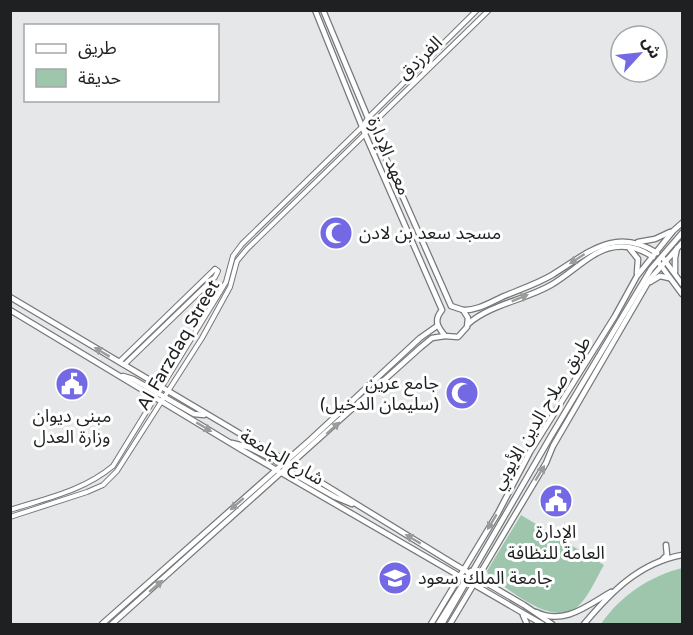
<svg xmlns="http://www.w3.org/2000/svg" width="693" height="635" viewBox="0 0 693 635" font-family="'Varela Round','Noto Sans Arabic',sans-serif">
  <rect width="100%" height="100%" fill="#e5e7e8"/>
  <g fill="#9dc6ad">
    <path d="M521,515l83,50c-8,13 -16,34 -28,43 -26,18 -65,-18 -87,-32l-2,-5z"/>
    <path d="M682,568v56h-81c19,-28 49,-48 81,-56z"/>
  </g>
  <g fill="none" stroke-linecap="round" stroke-linejoin="round">
    <g stroke="#767779" stroke-width="6">
      <g id="minor">
        <polyline points="119,362 215,269"/>
        <polyline points="124,365 215,277 218,271 215,269"/>
        <path d="M10,510c37,-12 73,-19 103,-44l107,-174 6,-10 7,-26 9,-12 120,-117 6,-9 109,-108"/>
        <polyline points="10,517 87,492 103,485 117,471 202,338 230,287 237,261 247,249 365,134 371,125 489,10"/>
      </g>
    </g>
    <g stroke="#767779" stroke-width="7">
      <g id="major">
        <path d="M315,10l50,124 77,176c-9,11 -4,17 3,26l13,1 9,-10 1,-9 -5,-8 -12,-4 -83,-188 -45,-108"/>
        <polyline points="638,242 655,239 670,232"/>
        <polyline points="630,249 638,259 637,273"/>
        <polyline points="663,258 682,284"/>
        <polyline points="659,263 682,294"/>
        <polyline points="675,272 675,258 677,248"/>
        <polyline points="650,282 660,276 669,278"/>
        <polyline points="10,297 286,461 454,564 524,605 552,624"/>
        <polyline points="10,310 242,450 542,624"/>
        <path d="M463,310c13,1 26,-7 39,-13 16,-7 35,-13 50,-22 36,-22 63,-49 105,-22"/>
        <path d="M468,324c23,-20 57,-24 83,-39 18,-10 39,-32 58,-37 16,-4 31,0 44,9"/>
        <polyline points="123,376 133,379 194,414 204,415"/>
        <polyline points="232,443 248,447 282,464"/>
        <polyline points="285,469 335,497 352,504"/>
        <polyline points="663,559 667,555 666,545"/>
        <path d="M536,612c28,14 52,-7 75,-20"/>
        <polyline points="523,615 527,624"/>
        <polyline points="102,624 311,439 420,338 437,326"/>
        <polyline points="112,624 421,347 432,338 445,336"/>
        <polyline points="431,624 498,513 530,452 615,316 637,276 673,231 682,223"/>
        <polyline points="438,624 471,571"/>
        <polyline points="442,624 551,436 651,269 682,233"/>
        <polyline points="450,624 546,463 553,446 650,279 682,243"/>
        <path d="M584,624c27,-32 55,-61 98,-69"/>
      </g>
    </g>
    <use href="#minor" stroke="#fff" stroke-width="4"/>
    <use href="#major" stroke="#fff" stroke-width="4.5"/>
  </g>
  <defs><path id="oneway-solid" d="M-6-.8H1V-3.2L6.5 0L1 3.2V.8H-6Z" transform="scale(1.5)"/></defs>
  <g fill="#9a9b9b">
    <use href="#oneway-solid" transform="translate(577 259) rotate(147)"/>
    <use href="#oneway-solid" transform="translate(520 298) rotate(-22)"/>
    <use href="#oneway-solid" transform="translate(102 352) rotate(-149)"/>
    <use href="#oneway-solid" transform="translate(204 427) rotate(31)"/>
    <use href="#oneway-solid" transform="translate(333 428) rotate(-42)"/>
    <use href="#oneway-solid" transform="translate(540 473) rotate(-59)"/>
    <use href="#oneway-solid" transform="translate(237 504) rotate(139)"/>
    <use href="#oneway-solid" transform="translate(492 522) rotate(121)"/>
    <use href="#oneway-solid" transform="translate(413 539) rotate(-149)"/>
    <use href="#oneway-solid" transform="translate(156 586) rotate(-41)"/>
  </g>
  <defs>
    <g id="mosque-disc" transform="scale(1.725)"><circle r="9.5" fill="#7469e4" stroke="#fff"/><path d="M3.5-4.9A6 6 0 1 0 3.5 4.9A5 5 0 1 1 3.5-4.9Z" fill="#fff"/></g>
    <g id="civic-disc" transform="scale(1.725)"><circle r="9.5" fill="#7469e4" stroke="#fff"/><path d="M-.6-6.5H3V-4.5H.6V-3L4-1V1h2V6H-6V1h2V-1L-.6-3ZM-1.2 2.5V6h2.4V2.5Z" fill="#fff"/></g>
    <g id="university-disc" transform="scale(1.725)"><circle r="9.5" fill="#7469e4" stroke="#fff"/><path d="M0-5L7-2L0 1L-7-2ZM-4 1L0 2.5L4 1V4Q0 6-4 4Z" fill="#fff"/></g>
  </defs>
  <g fill-rule="evenodd">
    <use href="#mosque-disc" x="336" y="233"/>
    <use href="#civic-disc" x="72" y="384"/>
    <use href="#mosque-disc" x="462" y="393"/>
    <use href="#civic-disc" x="556" y="501"/>
    <use href="#university-disc" x="395" y="578"/>
  </g>
  <g text-anchor="middle" stroke-width="6" stroke-linejoin="round" paint-order="stroke">
    <g font-size="18" fill="#1f2021" stroke="#fff">
      <text transform="translate(420 58) rotate(-44)" y="6">الفرزدق</text>
      <text transform="translate(389 156) rotate(67)" y="6">معهد الإدارة</text>
      <text transform="translate(178 345) rotate(-60)" y="6">Al Farzdaq Street</text>
      <text transform="translate(541 413) rotate(-59)" y="6">طريق صلاح الدين الأيوبي</text>
      <text transform="translate(282 457) rotate(30)" y="6">شارع الجامعة</text>
    </g>
    <g font-size="18" fill="#1f2021" stroke="#fff" text-anchor="start">
      <text x="359" y="239">مسجد سعد بن لادن</text>
      <text x="439" y="389" text-anchor="end">جامع عرين<tspan x="439" dy="21">(سليمان الدخيل)</tspan></text>
      <text x="72" y="422" text-anchor="middle">مبنى ديوان<tspan x="72" dy="21">وزارة العدل</tspan></text>
      <text x="556" y="538" text-anchor="middle">الإدارة<tspan x="556" dy="21">العامة للنظافة</tspan></text>
      <text x="418" y="584">جامعة الملك سعود</text>
    </g>
  </g>
  <rect width="693" height="635" fill="none" stroke="#1f2021" stroke-width="24"/>
  <rect x="24" y="24" width="195" height="78" fill="#ffffff" stroke="#a5a6a6" stroke-width="1.5"/>
  <rect x="36" y="44" width="30" height="9" fill="#ffffff" stroke="#a5a6a6" stroke-width="1.5"/>
  <text x="78" y="54" font-size="18" fill="#1f2021">طريق</text>
  <rect x="36" y="69" width="30" height="18" fill="#9dc6ad" stroke="#a5a6a6" stroke-width="1.5"/>
  <text x="78" y="84" font-size="18" fill="#1f2021">حديقة</text>
  <g transform="translate(639 54) rotate(63)"><circle r="28" fill="#ffffff" stroke="#a5a6a6" stroke-width="1.5"/>
  <path d="M0-4.5L10 22L0 15L-10 22Z" fill="#7469e4"/>
  <text y="-9" font-size="16" font-weight="bold" text-anchor="middle" fill="#1f2021">ش</text>
  </g>
</svg>
